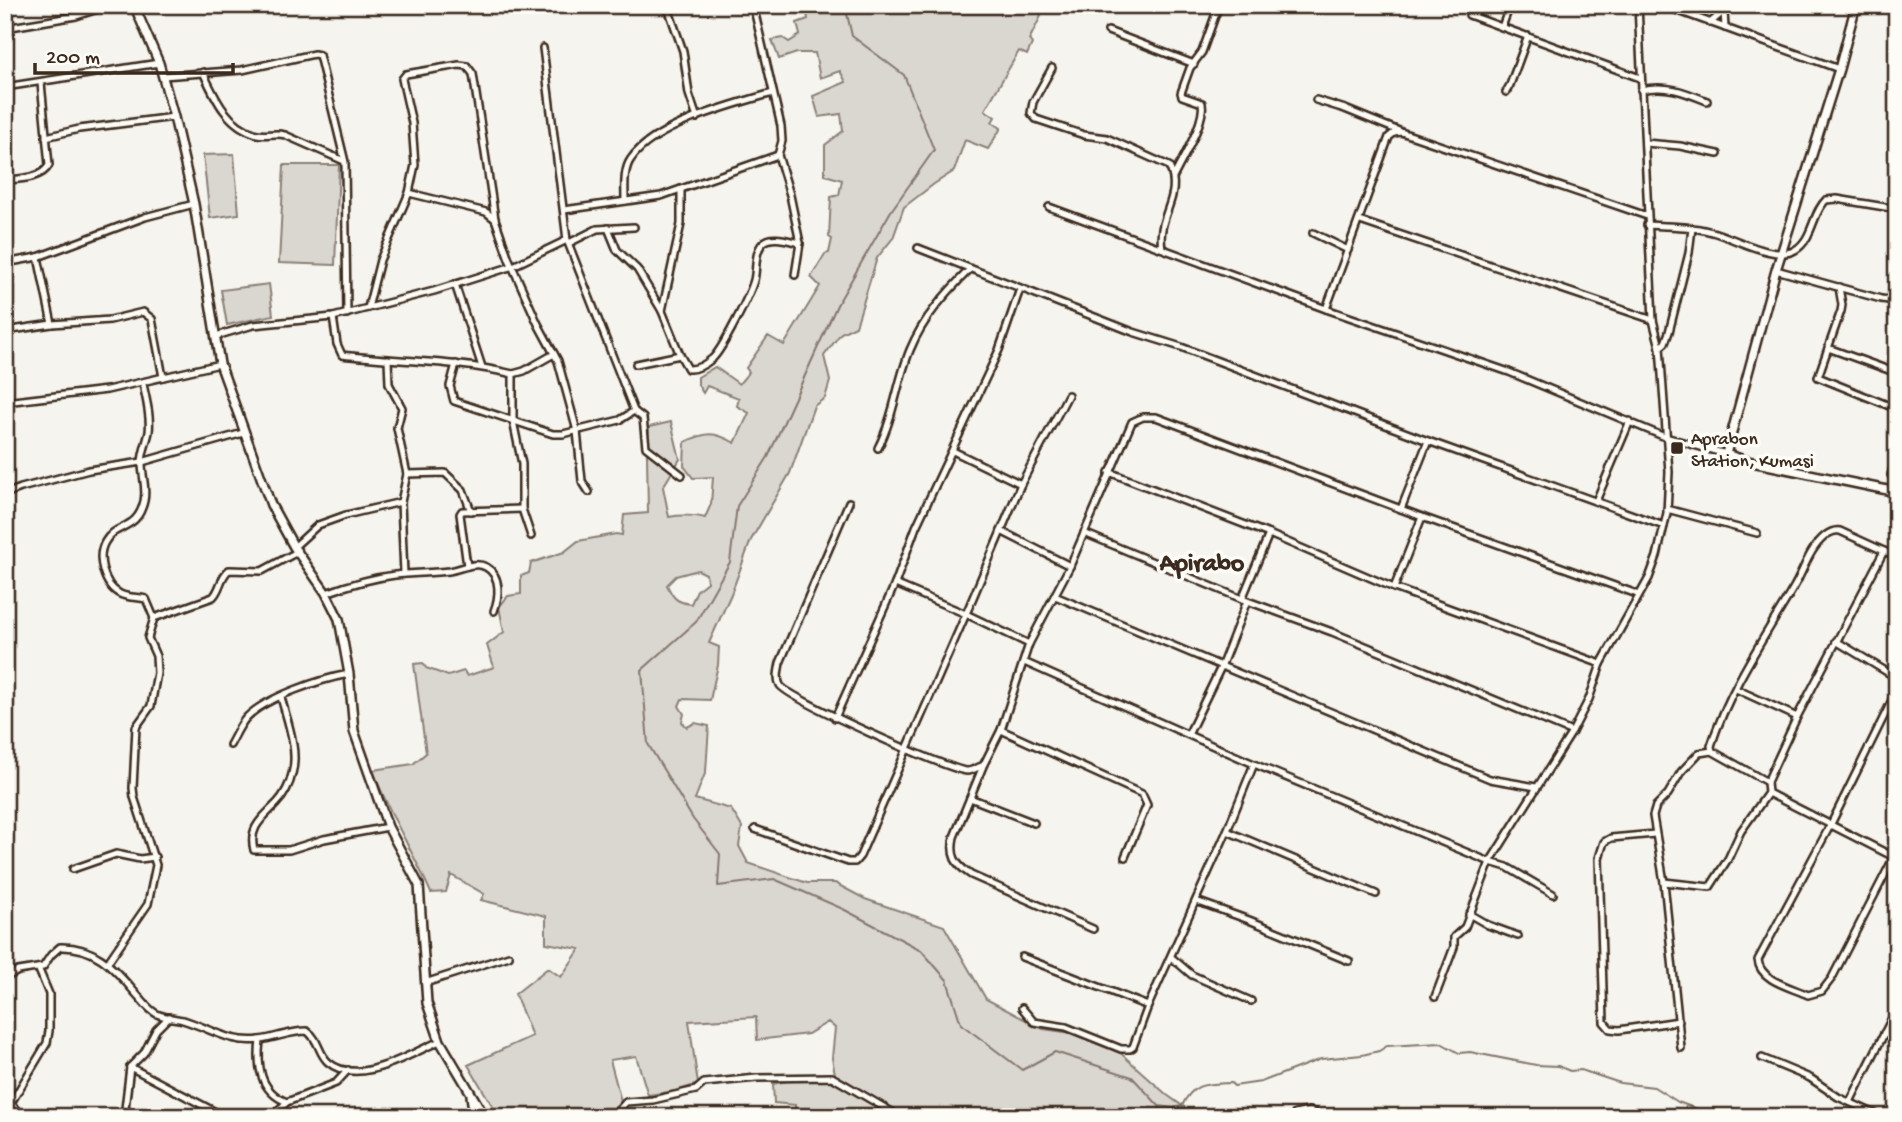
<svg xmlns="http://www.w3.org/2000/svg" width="1902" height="1122" viewBox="0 0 1902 1122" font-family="'Gochi Hand',sans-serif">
  <rect width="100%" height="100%" fill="#f5f4ee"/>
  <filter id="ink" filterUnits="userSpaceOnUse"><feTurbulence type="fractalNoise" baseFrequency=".0143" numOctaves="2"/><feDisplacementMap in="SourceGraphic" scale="14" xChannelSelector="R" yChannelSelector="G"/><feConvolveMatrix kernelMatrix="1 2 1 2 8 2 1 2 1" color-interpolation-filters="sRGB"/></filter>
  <g filter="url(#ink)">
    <g fill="#dad6d0" stroke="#8a8077" stroke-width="2" fill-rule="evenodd">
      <path d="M806,5h232l3,11 -12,24 3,4 -5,11 -8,-4 -34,59 10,7 -3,5 9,6 -13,21 -23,-9 -11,31 -20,13 -30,23 -11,31 -16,20 -21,68 -15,7 -17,23 6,25 -5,17 -11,8 -24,67 -39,67 -20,54 -22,49 10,4 -1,18 -8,35 -28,-1 -3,7 5,8 -2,8 5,5 8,-4 14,3 -3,45 -11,28 36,10 11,18 -3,19 9,17 59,20h28l30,16 79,27 42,73 57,30 36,5 36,14 52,47 21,15 -2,7h-282l-23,-15 -8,15h-70l-8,-3v-9l-21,-2 -1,-19 37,-8 25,-2 -3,-16 3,-30 -7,-6 -20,12 -51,6 -1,-23 -67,4 9,63 -22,7 -28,4 -12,-39 -26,4 11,41 -14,16h-11l-2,-4 -46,2 -1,2h-48l-31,-52 64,-29 -17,-42 33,-26 13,9 19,-28 -34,-6v-27l-65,-16 3,-6 -33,-19 -5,17 -15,1c-18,-42 -43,-80 -58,-123l40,-6 13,-11 -12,-89 9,-1 3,5 22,8 16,-5 3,5 27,-9 -7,-22 17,-13 -5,-25 9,-11 13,-2v-18l8,-3 2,-10 33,-11 14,-11 38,-7 6,1 2,-20 24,-2 -1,-60 2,-26 22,-5 9,37 -17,28 6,30c10,-2 27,-2 36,1l6,-14 2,-27 -20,1 -9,-12 1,-24c21,-10 29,-11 50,1l14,-30 -12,-7 2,-8 -32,-12 -4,7 -5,-8v-8l17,-10 24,17 10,-12 -3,-4 22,-32 16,9 36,-59 -9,-9 14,-23 4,-1 3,-14 -3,-2 2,-40 8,-2 3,-15 -17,-5v-30l18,-14 -2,-17 -22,3 -6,-21 33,-14 -6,-11 -20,7 -5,-25h-18l-18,6 -7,-19 11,-2 6,4 11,-7 -3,-12 11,-4zM698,570l8,4 1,8 -10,8 -6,14c-15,-2 -18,-6 -24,-19l9,-9z"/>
      <polygon points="234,154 239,214 210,218 203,155"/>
      <polygon points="284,165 339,165 335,265 279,263"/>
      <polygon points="269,284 273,315 227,325 221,290"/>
    </g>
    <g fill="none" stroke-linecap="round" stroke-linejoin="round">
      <g stroke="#84786e" stroke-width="2">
        <polyline points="845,5 852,36 904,75 934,150 891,211 837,305 768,457 737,506 730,562 696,622 642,670 648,744 693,819 720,854 718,886 774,879 843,909 921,950 947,980 961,1024 1022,1070 1055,1052 1132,1077 1159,1106 1163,1117"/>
        <path d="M1159,1106l14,2 9,-2c11,-24 25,-22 49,-23l3,3 27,-4 60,-23 41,-4 17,-4 8,-5 54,-3 18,10 11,-1 66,13 22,1 12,5 11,-1 39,13 34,4 24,15 41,15"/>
      </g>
      <g stroke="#3b2a1e" stroke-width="10">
        <g id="street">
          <polyline points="667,5 683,51 689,94 697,118"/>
          <polyline points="753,5 781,126 782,141 778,155 790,195 800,243 795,275"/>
          <polyline points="1662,5 1839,69"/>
          <polyline points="1469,15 1640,78"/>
          <polyline points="1710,23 1724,11"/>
          <polyline points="1502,27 1510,5"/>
          <polyline points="5,28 76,16 110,5"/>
          <polyline points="1725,28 1724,11 1726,5"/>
          <polyline points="1108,31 1194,64"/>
          <path d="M1052,68l-19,34 -2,11 5,6 48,16 23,3 62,28c15,31 -13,49 -7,82"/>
          <path d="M203,72c12,26 24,54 54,62 10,2 19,-2 28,1l59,26"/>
          <polyline points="163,76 242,70 314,54 319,55 345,162 347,314"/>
          <polyline points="5,87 159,63"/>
          <path d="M1641,90c25,-6 44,2 66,11"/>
          <polyline points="1506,92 1510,85 1528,36"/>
          <polyline points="1316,100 1345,109 1399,131"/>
          <polyline points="46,137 79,129 174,117"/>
          <polyline points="1645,143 1680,146 1718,154"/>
          <path d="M1174,176c8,-17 32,-55 28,-73l-20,-7 -1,-3 9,-25 12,-16 17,-47"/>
          <path d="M5,180c14,-1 37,-1 44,-15l-8,-82"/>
          <path d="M681,189v35l-19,87 18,44 8,14c9,1 18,-5 25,-11 10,-10 37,-63 41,-78 3,-11 0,-28 9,-37 9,-9 26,-2 37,0"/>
          <polyline points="409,193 486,212 495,219 509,259 538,324 558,361 577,431 582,481 589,492"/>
          <path d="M625,201c0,-13 -2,-31 6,-42 23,-34 103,-55 142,-66"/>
          <polyline points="1049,207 1326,309 1509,372 1665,437 1726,454"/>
          <polyline points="564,210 661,196 778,155"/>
          <polyline points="1360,221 1653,320"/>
          <path d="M1647,225c22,1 44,1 65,7 21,5 64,30 83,18 18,-10 17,-37 31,-50l11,-1 60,10"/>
          <polyline points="608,228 617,250 637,269 662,311"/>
          <polyline points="1313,233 1348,250"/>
          <polyline points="569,243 597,229 634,227"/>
          <polyline points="918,248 1133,332 1181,347 1428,441 1664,526"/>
          <polyline points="38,257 52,324"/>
          <polyline points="5,263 38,257 145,217 194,204"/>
          <polyline points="1776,270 1881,299 1897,301"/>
          <polyline points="455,284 482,367"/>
          <polyline points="1839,287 1842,305 1841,311 1818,377 1897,409"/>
          <polyline points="368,308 380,260 409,193 415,165 412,123 402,79 406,74 459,65 467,66 473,74 495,219"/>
          <polyline points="1326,309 1389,137 1394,133 1401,132 1647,216"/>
          <path d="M333,317l4,27 5,11c57,7 114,5 171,19v47l9,43v45l9,27"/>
          <polyline points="5,331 52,324 110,320 143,312 152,319 163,377"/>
          <polyline points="216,336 253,325 333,317 434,291 513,266 567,240 543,48"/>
          <polyline points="1660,347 1665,343 1669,332 1689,253 1692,228"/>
          <polyline points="1828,348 1897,373"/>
          <polyline points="388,359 389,384 402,408 397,428 407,474 401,502 404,574"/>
          <polyline points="456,364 450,386 454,401 553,434 563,434 620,420 634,411 567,240"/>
          <polyline points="636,364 680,355"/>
          <polyline points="513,374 524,371 554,354"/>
          <path d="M143,384c3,15 8,32 6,48 -2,10 -7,21 -7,31 0,13 5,25 2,38 -7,31 -28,21 -39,41 -9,15 -1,44 15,52 8,4 18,3 26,5l8,19 59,-21c8,-8 7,-20 16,-27l33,1 35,-19"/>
          <polyline points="5,402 107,390 220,364"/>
          <polyline points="634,411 643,418 646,447 682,475"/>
          <path d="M878,448c16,-31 19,-66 32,-98 13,-32 36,-57 60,-81"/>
          <polyline points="953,451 1021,484"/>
          <polyline points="1109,472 1269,534 1394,588 1601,664"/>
          <polyline points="407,474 445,473 463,490 471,511"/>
          <polyline points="1891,475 1897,456"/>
          <polyline points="5,494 21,488 89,470 142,462 243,433"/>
          <polyline points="1596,501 1630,421"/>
          <path d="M849,502l-69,161c-1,7 -4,15 0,22 7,13 170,86 187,86 5,0 11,-4 15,-5"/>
          <polyline points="1401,509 1428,441"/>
          <polyline points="1667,509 1757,533"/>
          <polyline points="1001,531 1070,566"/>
          <polyline points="1084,533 1242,599 1332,632 1572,732"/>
          <polyline points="294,547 318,525 346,515 401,502"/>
          <polyline points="467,566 460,514 462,511 522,509"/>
          <polyline points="1394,588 1422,517"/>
          <path d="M326,593c22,-8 45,-15 69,-18 18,-2 36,-2 54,-4 12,-2 26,-10 37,-4 16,9 13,31 8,44"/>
          <polyline points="1055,596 1490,779 1536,787"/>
          <polyline points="1242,599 1269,534"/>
          <polyline points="1836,641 1897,678"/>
          <polyline points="1029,644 966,614 1021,484 1068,395"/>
          <polyline points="1024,662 1254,764 1490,862 1507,867 1553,894"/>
          <polyline points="1736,689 1797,717"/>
          <path d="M1897,690l-66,134 -73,136c2,21 33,27 50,35l14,-4 10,-13 65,-127"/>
          <path d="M281,697c6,23 18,54 11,77 -2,10 -8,22 -15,29 -14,15 -29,24 -23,47h35l35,-11 64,-12"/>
          <polyline points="835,718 895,584 916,527 999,350 1020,289"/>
          <polyline points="1001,730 1142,794 1147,805 1125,857"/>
          <polyline points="1189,733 1221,667 1247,601"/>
          <path d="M230,745c5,-9 10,-21 17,-28 20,-20 74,-38 102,-43"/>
          <path d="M1767,782l-55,-31 -1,-5c18,-57 53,-108 83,-159 10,-17 15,-38 31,-51 5,-4 9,-6 15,-5l57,26"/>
          <polyline points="1768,793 1896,858"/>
          <polyline points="970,798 1034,823"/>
          <polyline points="755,829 848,862 855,862 860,856 966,614 895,584"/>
          <polyline points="1227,831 1376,894"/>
          <polyline points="1655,834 1611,838 1604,842 1599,858 1604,1022 1610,1029 1619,1030 1679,1021"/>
          <polyline points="73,869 116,854 140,859 155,857"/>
          <polyline points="1664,882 1710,887 1728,859 1741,831 1768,793 1767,782 1797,717 1884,551"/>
          <polyline points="1196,901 1249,920 1349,961"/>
          <polyline points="1469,914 1488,925 1518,936"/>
          <path d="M1093,929l-122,-54c-16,-11 -21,-19 -17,-38l29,-71 18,-36 28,-86 41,-78 62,-144 11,-5h13l266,100 215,77"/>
          <polyline points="1022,957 1148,1006"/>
          <polyline points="1171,957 1192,975 1251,1001"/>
          <polyline points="108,962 148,904 156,865 134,797 133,788 136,727 151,706 157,673 156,656 148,638 154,618"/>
          <path d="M5,978l13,-7 25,-4 8,-12 9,-8c38,-1 55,23 78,49 6,7 11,14 19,18 8,4 18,4 26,6 27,8 47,24 77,20 16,-2 30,-9 47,-9 12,8 11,22 21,31 30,26 83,-9 112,-21"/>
          <polyline points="425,983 509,956"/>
          <polyline points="1435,997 1454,947 1454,937 1465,927 1490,862 1572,732 1589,699 1601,664 1649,578 1657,556 1667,513 1669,472 1660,347 1653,320 1638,5"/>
          <polyline points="1022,1008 1034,1022 1066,1027 1121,1049 1130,1049 1133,1047 1148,1006 1227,831 1254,764"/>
          <polyline points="1884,1033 1897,1041"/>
          <path d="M260,1040c-3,25 -1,51 27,62l49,-19 12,-13"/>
          <polyline points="1681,1048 1664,882 1653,816 1656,806 1668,794 1681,772 1699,753 1712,751"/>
          <polyline points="1762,1058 1810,1078 1838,1097 1882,1117"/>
          <polyline points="130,1067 225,1117"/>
          <polyline points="470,1096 473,1117"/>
          <polyline points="1850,1102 1897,1008"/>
          <polyline points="1295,1114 1309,1111 1329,1117"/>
          <polyline points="21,1117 11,1103 47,1043 49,1031 49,994 39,970"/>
          <polyline points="124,1117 130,1067 144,1053 156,1030 169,1017"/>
          <polyline points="271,1117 287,1102"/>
          <polyline points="613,1117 626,1102 653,1100 696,1090 704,1083 757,1078 832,1077 892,1112"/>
        </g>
      </g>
      <g stroke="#3b2a1e" stroke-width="12">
        <g id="secondary">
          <polyline points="134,5 159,63 174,117 194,204 220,364 271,505 294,547 326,593 339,619 349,674 354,731 388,827 419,885 427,1003 440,1041 485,1117"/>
          <polyline points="1856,5 1839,69 1776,270 1726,454 1747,461 1897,492"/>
        </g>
      </g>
      <use href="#street" stroke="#fdfcf7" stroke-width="5"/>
      <use href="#secondary" stroke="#fdfcf7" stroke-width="7"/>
    </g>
  </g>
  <rect fill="#3b2a1e" stroke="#fdfcf7" stroke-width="2.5" x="1670" y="441" width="14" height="14" rx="3.5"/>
  <g text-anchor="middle" stroke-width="7" stroke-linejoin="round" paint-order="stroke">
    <g font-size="19" fill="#3b2a1e" stroke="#fdfcf7" text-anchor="start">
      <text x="1691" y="444">Aprabon<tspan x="1691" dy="22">Station, Kumasi</tspan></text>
    </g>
    <g font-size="26" font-weight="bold" fill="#3b2a1e" stroke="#fdfcf7">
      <text x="1202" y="570">Apirabo</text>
    </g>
  </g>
  <rect width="1902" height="1122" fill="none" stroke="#fdfcf7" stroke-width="28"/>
  <rect x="14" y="14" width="1874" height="1094" fill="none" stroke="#3b2a1e" stroke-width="2.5" filter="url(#ink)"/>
  <path d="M35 63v10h198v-10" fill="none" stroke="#3b2a1e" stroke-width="3.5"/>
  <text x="46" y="63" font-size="21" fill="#3b2a1e" stroke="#fdfcf7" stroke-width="5" paint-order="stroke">200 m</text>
</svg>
